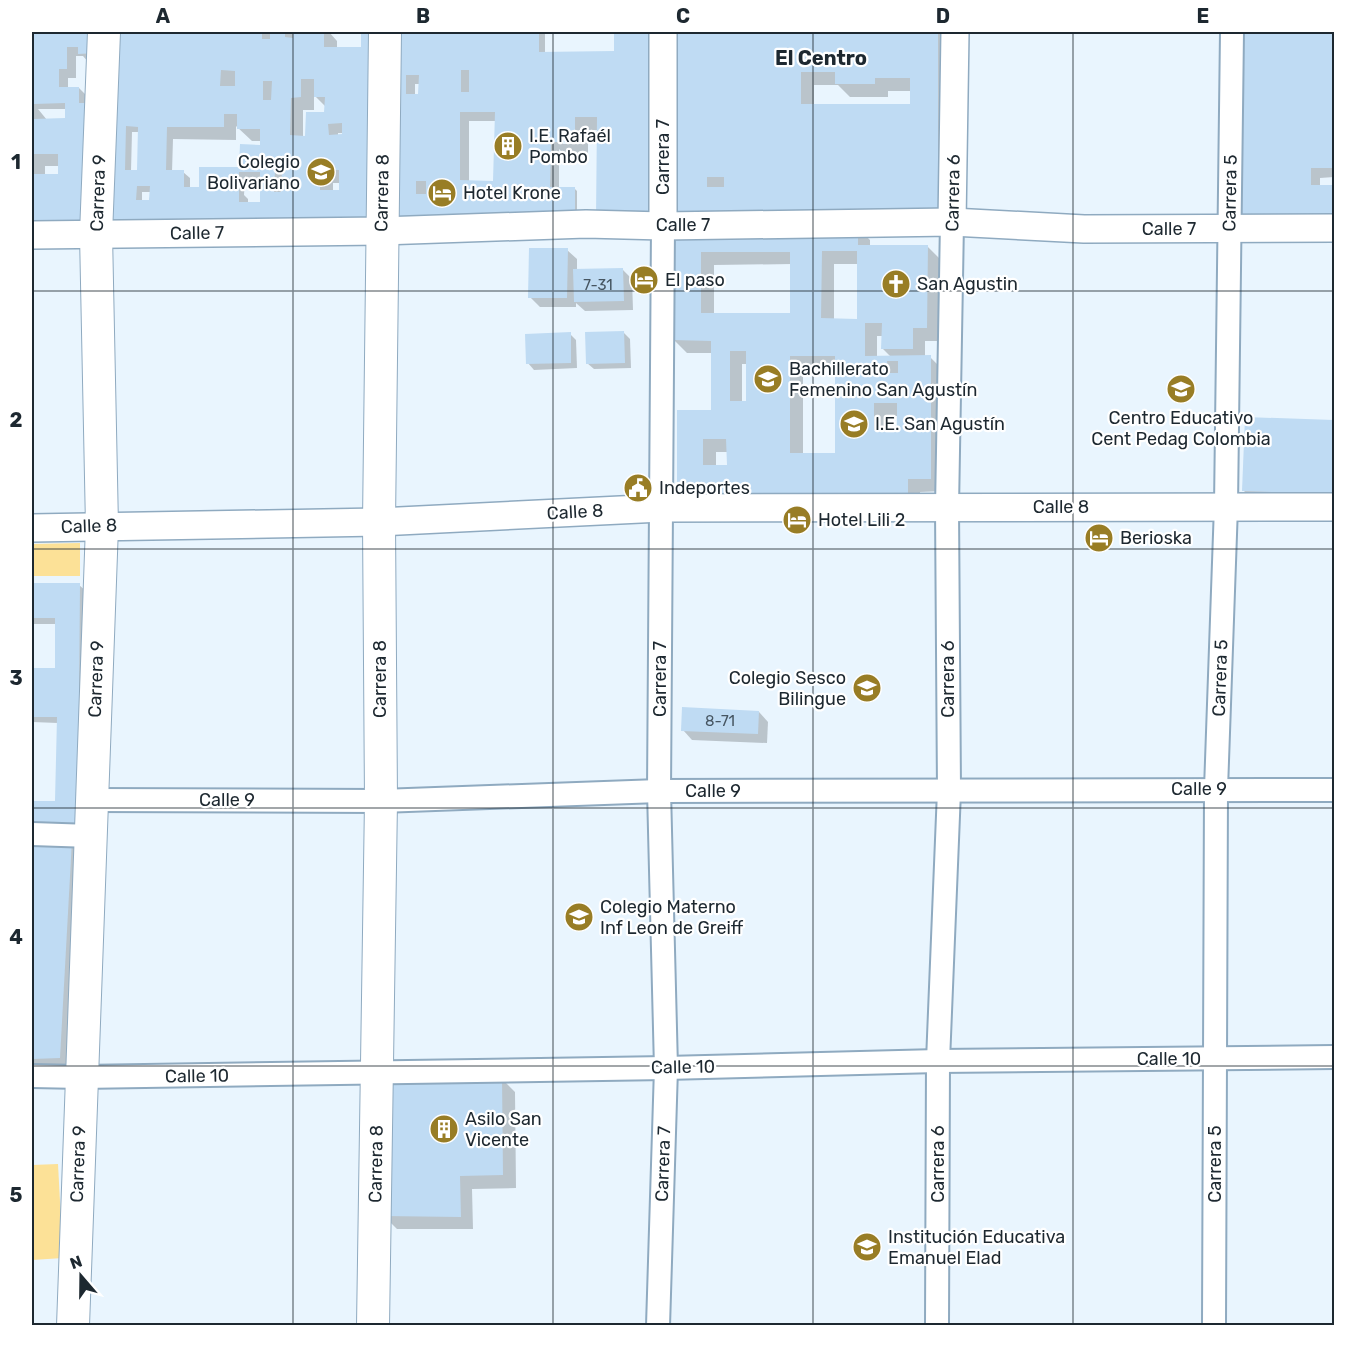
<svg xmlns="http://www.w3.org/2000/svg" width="1366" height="1357" viewBox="0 0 1366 1357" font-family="Rubik,sans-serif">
  <rect width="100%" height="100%" fill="#e9f5fe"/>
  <g fill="#fce197">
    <polygon points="80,543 80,576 32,576 32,544"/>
    <polygon points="58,1164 63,1258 32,1260 32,1165"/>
  </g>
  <g fill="#0003" fill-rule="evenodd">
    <path d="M32,32h74v31h-17l-6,-7h-7v22h-8v10h11l6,6v11h4l14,13v79h-4v40h-64l-3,-3zM38,109h29v11h-20zM45,166h14v10h-14z"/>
    <path d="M111,32h218l8,9v8h25l1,-17h15l5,206 -269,-7zM314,95l11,11v8l-18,23h-4v-27h11zM236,126l16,15h9v5l-21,23 -40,19h-10v-10l-7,-6h-11l1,-33 63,1zM132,132h7v39h-8zM338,133h5v3h-5zM245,176l9,9h8l-1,19h-13v-5l-4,-4zM333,183h8v9h-8zM142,192h9l-2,10h-7z"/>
    <path d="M393,32h150l2,1v20h71v-21h45l-7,191 -56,-93h-10v25h-23l-6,-6v39h15l3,3v28l-142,6 -44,-10zM415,84h5v12h-5zM469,121h27l-1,61h-26zM563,141h20v3h-20z"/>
    <path d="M677,32h273v192l-263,-3 -10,-9zM814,85h24l12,12h38v-6h23v16l-97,-1z"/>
    <polygon points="1238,32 1334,32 1334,177 1320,178 1320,187 1334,187 1334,230 1248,230"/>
    <path d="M857,227l13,13v6h57l13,13v82h-15v16h5l13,13v121l-23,1v16l-241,-12 34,-85v-58h-26l-13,-13v-112zM792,264v50l-78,1v-50zM834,264h25l-1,56h-24zM877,336h6v13l8,8h-14zM742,364h6l-1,39h-5zM803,368h33v87h-33zM886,416h13v16h-13zM716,452h12v14h-12z"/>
    <polygon points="567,250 577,259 577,271 623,270 632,279 633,310 585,311 576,303 576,307 540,307 530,297"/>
    <polygon points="624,333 630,339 631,368 594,369 587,363"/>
    <polygon points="570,334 576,340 577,368 534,370 528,363"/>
    <polygon points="1246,419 1334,421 1334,506 1257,504 1244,491"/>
    <polygon points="32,584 79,585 86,591 84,830 32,829 32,802 56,802 58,723 32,722 32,670 57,670 57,624 32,624"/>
    <polygon points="759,712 768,722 767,743 692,740 683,730"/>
    <polygon points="32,841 71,842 84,855 73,1071 32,1072"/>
    <polygon points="502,1079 515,1092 516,1188 472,1189 473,1229 397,1229 384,1216"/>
  </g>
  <g fill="#bfdbf3" fill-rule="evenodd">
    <path d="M32,32h65v21l-19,1v-7h-11v22h-8v18h20v16h11v125h-58v-54h26v-20h-26zM65,103v15l-31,1v-15z"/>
    <path d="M109,32h153v7h8v-7h15v5l8,1v-6h31v15h37v-15h11l-2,193 -264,1zM221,70l14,1v15h-15zM301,79h13v18h11l-1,15h-18l-1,24 -15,-1 1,-37 10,-1zM263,81h9l-1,19h-8zM224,114h13v15h23v16l-20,-1 -1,23h-40v20h-15v-17h-18l1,-43h57zM342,123v11l-13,1 -1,-11zM126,126l12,1 -1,43h-12zM320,170h19v20h-19zM275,171h7l-1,21h-7zM239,172h21v30h-21zM137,186h13l-1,14h-13z"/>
    <path d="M391,32h148v20l75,-1v-19h37l-2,185h-53l1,-100h-22v25h-24l-1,45h25v30l-185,-1zM461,70h8v22h-8zM406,75h13l-1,19h-12zM460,112h35l-2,69 -33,-1zM416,181h10v13h-10z"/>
    <path d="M676,32h262v179l-262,1zM801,72h34v12h40v-6h35v26h-109zM707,177h17v10h-17z"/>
    <polygon points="1236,32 1334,32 1334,168 1311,168 1311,185 1334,185 1334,221 1237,221"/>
    <path d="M673,226h185v19h70l-1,83h-14v21h-32l1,-26h-17v33l66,-1v124h-23v17l-231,1v-87h34v-69l-39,-1zM822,251h35v68l-36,-1zM701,252h89v61h-89zM730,351h16v50h-16zM790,356h45v97h-45zM887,361h11v12h-10zM874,403h23v27h-23zM703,439h23l1,26h-24z"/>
    <polygon points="529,248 568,248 567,298 528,298"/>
    <polygon points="623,268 624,301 574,302 573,269"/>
    <polygon points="624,331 625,363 586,364 585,332"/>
    <polygon points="571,332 571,363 526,364 525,334"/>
    <polygon points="1245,417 1334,420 1334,494 1242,491"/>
    <polygon points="32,583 80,583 78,824 32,824 32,801 55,801 57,717 32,717 32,668 55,668 55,618 32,618"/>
    <polygon points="682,707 759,711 758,734 681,731"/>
    <polygon points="32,840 72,840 60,1058 32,1059"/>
    <polygon points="502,1077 503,1175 460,1176 461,1217 383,1216 387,1082"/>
  </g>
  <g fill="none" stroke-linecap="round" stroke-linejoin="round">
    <g stroke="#8faac0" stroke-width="26">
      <g id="minor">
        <polyline points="92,800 381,801 659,791 1334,790"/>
        <polyline points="32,834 91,836"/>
        <polyline points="32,1076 81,1077 666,1068 938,1061 1334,1057"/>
        <polyline points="658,1326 666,1068 659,791 663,226"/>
        <polyline points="937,1326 938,1061 949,791 947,508 952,222"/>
        <polyline points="1214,1326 1216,789 1226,506 1232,32"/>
      </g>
    </g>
    <g stroke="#8faac0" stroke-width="30">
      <g id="tertiary">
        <polyline points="663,32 663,226"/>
        <polyline points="952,222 955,32"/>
        <polyline points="32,235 382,231 586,224 663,226 952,222 1084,229 1334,228"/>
        <polyline points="32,528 379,522 661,508 1334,507"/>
      </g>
    </g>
    <g stroke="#8faac0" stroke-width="34">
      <g id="secondary">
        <polyline points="73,1326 102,526 96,234 104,32"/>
        <polyline points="373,1326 381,801 379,522 385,32"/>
      </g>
    </g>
    <use href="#minor" stroke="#fff" stroke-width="22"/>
    <use href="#tertiary" stroke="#fff" stroke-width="27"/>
    <use href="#secondary" stroke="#fff" stroke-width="32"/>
  </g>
  <path fill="none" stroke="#1d2830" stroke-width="1.5" stroke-opacity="0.55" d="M293,32v1294M553,32v1294M813,32v1294M1073,32v1294M32,291h1302M32,549h1302M32,808h1302M32,1066h1302"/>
  <defs>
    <g id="building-disc" transform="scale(1.5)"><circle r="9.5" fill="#987d25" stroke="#fff"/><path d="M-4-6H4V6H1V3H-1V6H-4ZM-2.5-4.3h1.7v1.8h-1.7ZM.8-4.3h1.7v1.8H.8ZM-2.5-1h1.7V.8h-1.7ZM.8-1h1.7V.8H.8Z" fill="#fff"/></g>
    <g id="school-disc" transform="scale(1.5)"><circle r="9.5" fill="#987d25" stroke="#fff"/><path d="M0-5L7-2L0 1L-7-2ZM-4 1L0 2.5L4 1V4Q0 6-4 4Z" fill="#fff"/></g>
    <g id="hotel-disc" transform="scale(1.5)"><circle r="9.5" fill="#987d25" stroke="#fff"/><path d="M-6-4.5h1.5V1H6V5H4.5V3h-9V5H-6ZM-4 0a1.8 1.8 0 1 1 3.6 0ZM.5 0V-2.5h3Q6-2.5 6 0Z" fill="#fff"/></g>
    <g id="church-disc" transform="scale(1.5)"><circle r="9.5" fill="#987d25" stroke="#fff"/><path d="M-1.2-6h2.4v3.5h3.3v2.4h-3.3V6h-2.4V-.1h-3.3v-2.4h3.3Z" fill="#fff"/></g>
    <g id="civic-disc" transform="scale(1.5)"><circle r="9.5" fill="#987d25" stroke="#fff"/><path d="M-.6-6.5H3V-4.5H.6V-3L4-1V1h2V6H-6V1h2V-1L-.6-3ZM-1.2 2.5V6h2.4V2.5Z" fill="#fff"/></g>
  </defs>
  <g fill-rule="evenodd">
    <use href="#building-disc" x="508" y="146"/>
    <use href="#school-disc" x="321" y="172"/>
    <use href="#hotel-disc" x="442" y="193"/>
    <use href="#hotel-disc" x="644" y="280"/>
    <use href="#church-disc" x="896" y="284"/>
    <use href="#school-disc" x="768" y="379"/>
    <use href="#school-disc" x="1181" y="389"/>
    <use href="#school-disc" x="854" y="424"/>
    <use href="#civic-disc" x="638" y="488"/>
    <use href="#hotel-disc" x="797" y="520"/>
    <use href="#hotel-disc" x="1099" y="538"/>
    <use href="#school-disc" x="867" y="688"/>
    <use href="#school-disc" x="579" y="917"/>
    <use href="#building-disc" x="444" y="1129"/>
    <use href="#school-disc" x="867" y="1247"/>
  </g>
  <g text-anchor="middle" stroke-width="4.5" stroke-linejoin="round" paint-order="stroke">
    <g font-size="15" fill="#465561">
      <text x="598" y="290">7-31</text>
      <text x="720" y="726">8-71</text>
    </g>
    <g font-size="18" fill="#1d2830" stroke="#fff" text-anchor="start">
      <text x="529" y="142">I.E. Rafaél<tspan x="529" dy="21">Pombo</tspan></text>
      <text x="300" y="168" text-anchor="end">Colegio<tspan x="300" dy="21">Bolivariano</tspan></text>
      <text x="463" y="199">Hotel Krone</text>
      <text x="665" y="286">El paso</text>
      <text x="917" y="290">San Agustin</text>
      <text x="789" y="375">Bachillerato<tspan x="789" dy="21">Femenino San Agustín</tspan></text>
      <text x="1181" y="424" text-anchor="middle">Centro Educativo<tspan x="1181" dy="21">Cent Pedag Colombia</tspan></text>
      <text x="875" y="430">I.E. San Agustín</text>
      <text x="659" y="494">Indeportes</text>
      <text x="818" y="526">Hotel Lili 2</text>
      <text x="1120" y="544">Berioska</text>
      <text x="846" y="684" text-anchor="end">Colegio Sesco<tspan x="846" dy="21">Bilingue</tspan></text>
      <text x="600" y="913">Colegio Materno<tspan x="600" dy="21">Inf Leon de Greiff</tspan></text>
      <text x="465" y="1125">Asilo San<tspan x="465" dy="21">Vicente</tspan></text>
      <text x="888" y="1243">Institución Educativa<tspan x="888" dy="21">Emanuel Elad</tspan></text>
    </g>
    <g font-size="18" fill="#1d2830" stroke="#fff">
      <text transform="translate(663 157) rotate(-90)" y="6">Carrera 7</text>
      <text transform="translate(98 193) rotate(-88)" y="6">Carrera 9</text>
      <text transform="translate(382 193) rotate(-89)" y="6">Carrera 8</text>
      <text transform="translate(953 193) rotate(-89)" y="6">Carrera 6</text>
      <text transform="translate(1230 193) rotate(-89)" y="6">Carrera 5</text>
      <text x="683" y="231">Calle 7</text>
      <text x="1169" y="235">Calle 7</text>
      <text transform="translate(197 233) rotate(-1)" y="6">Calle 7</text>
      <text x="1061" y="513">Calle 8</text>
      <text transform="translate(575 512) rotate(-3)" y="6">Calle 8</text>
      <text transform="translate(89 526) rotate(-2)" y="6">Calle 8</text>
      <text transform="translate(1220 678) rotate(-88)" y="6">Carrera 5</text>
      <text transform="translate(96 679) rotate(-88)" y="6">Carrera 9</text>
      <text transform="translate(380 679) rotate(-90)" y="6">Carrera 8</text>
      <text transform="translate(660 679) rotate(-90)" y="6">Carrera 7</text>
      <text transform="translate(948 679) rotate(-90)" y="6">Carrera 6</text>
      <text x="1199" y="795">Calle 9</text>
      <text x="713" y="797">Calle 9</text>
      <text x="227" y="806">Calle 9</text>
      <text x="1169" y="1065">Calle 10</text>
      <text transform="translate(683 1067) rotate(-1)" y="6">Calle 10</text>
      <text transform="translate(197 1076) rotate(-1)" y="6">Calle 10</text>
      <text transform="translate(78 1164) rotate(-88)" y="6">Carrera 9</text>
      <text transform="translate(376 1164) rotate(-89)" y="6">Carrera 8</text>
      <text transform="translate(663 1164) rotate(-88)" y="6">Carrera 7</text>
      <text transform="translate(938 1164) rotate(-90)" y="6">Carrera 6</text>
      <text transform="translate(1215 1164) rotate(-90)" y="6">Carrera 5</text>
    </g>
    <g font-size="20" font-weight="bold" fill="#1d2830" stroke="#fff">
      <text x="821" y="65">El Centro</text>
    </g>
  </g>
  <rect width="1366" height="1357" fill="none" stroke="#ffffff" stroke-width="66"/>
  <g transform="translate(81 1276) rotate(340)" stroke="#ffffff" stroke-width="4.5" paint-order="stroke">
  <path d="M0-4.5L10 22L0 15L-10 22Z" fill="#1d2830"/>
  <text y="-9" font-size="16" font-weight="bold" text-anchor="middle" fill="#1d2830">N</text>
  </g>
  <rect x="33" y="33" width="1300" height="1291" fill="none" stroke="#1d2830" stroke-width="2"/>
  <g font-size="20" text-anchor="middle" font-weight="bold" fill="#1d2830">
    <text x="163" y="23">A</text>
    <text x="423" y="23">B</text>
    <text x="683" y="23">C</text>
    <text x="943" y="23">D</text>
    <text x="1203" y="23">E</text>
    <text x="16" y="169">1</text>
    <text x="16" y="427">2</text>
    <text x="16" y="685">3</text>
    <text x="16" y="944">4</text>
    <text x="16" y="1202">5</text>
  </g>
</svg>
